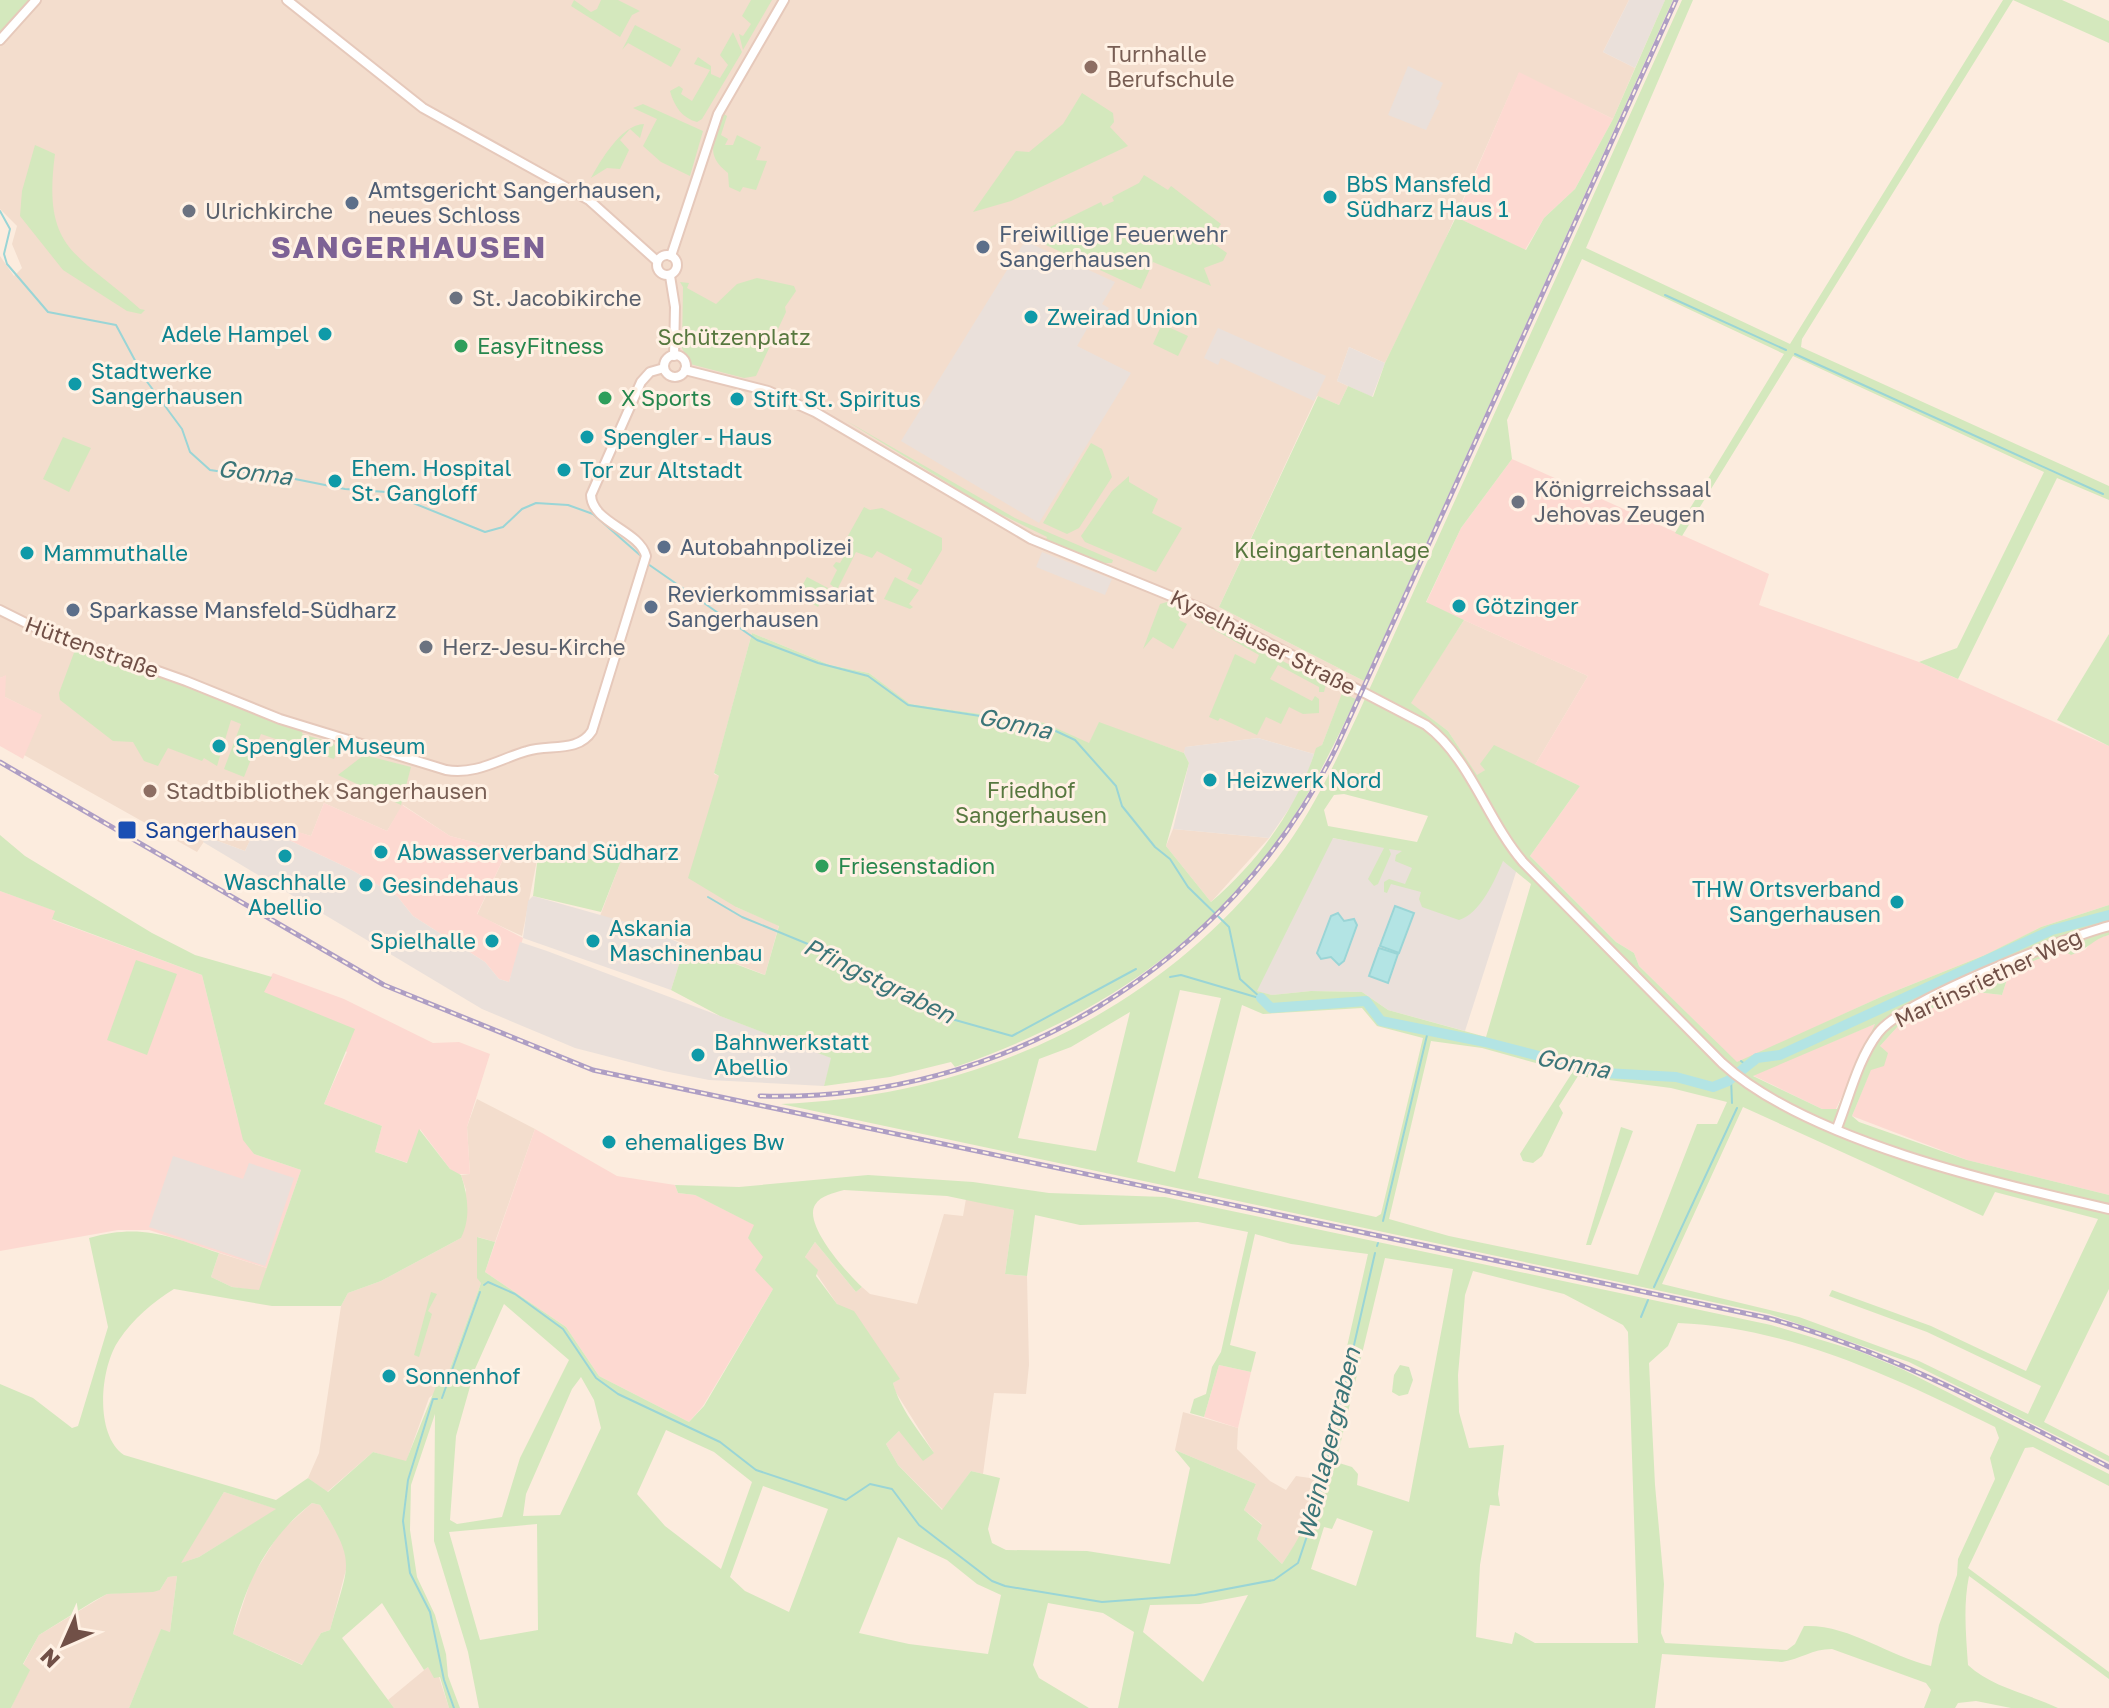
<svg xmlns="http://www.w3.org/2000/svg" width="2109" height="1708" viewBox="0 0 2109 1708" font-family="'Golos Text',sans-serif">
  <rect width="100%" height="100%" fill="#fcecde"/>
  <g fill="#f3ddcd">
    <polygon points="0,0 1629,0 1603,52 1635,68 1613,119 1519,73 1433,267 1385,363 1349,347 1337,381 1348,386 1339,405 1317,396 1219,607 1364,681 1356,699 1342,694 1322,745 1314,754 1258,738 1186,747 1184,753 1099,723 1089,744 1045,723 909,704 869,673 830,665 752,633 714,774 719,776 736,907 779,925 765,975 636,925 600,916 621,861 538,855 522,936 477,915 507,851 450,836 403,805 387,831 324,803 311,836 267,823 257,826 245,851 207,837 197,852 24,755 41,715 5,697 5,676 0,678 0,256 14,276 22,268 12,244 17,226 0,209"/>
    <polygon points="1464,620 1588,676 1535,765 1494,746 1485,770 1477,776 1448,731 1410,703"/>
    <polygon points="1173,829 1269,838 1211,902 1166,846"/>
    <polygon points="477,1099 535,1129 495,1242 478,1237 481,1283 444,1385 429,1398 406,1462 373,1452 327,1492 308,1478 319,1453 341,1306 348,1293 381,1281 461,1238 466,1190 461,1175 470,1174 467,1127"/>
    <polygon points="966,1199 1014,1210 1005,1274 1027,1276 1029,1365 1026,1394 994,1393 983,1474 971,1471 943,1510 898,1465 886,1444 899,1431 934,1453 895,1391 893,1383 899,1379 869,1335 837,1304 805,1257 815,1242 856,1292 862,1287 870,1294 917,1304 944,1214 963,1216"/>
    <polygon points="219,1253 267,1268 260,1291 232,1287 211,1277"/>
    <polygon points="1183,1412 1238,1428 1237,1449 1270,1481 1286,1490 1296,1476 1317,1479 1316,1499 1297,1542 1282,1564 1257,1539 1262,1524 1244,1510 1256,1484 1175,1450"/>
    <polygon points="224,1492 277,1509 199,1557 179,1564"/>
    <polygon points="312,1503 320,1505 343,1542 348,1562 330,1630 321,1633 303,1665 233,1634 252,1577 280,1532"/>
    <polygon points="177,1576 170,1632 161,1630 129,1708 11,1708 29,1670 23,1665 39,1635 107,1594 160,1590 168,1577"/>
    <polygon points="428,1667 439,1677 449,1708 394,1708 388,1700"/>
  </g>
  <g fill="#fdd9d1">
    <polygon points="1519,72 1613,119 1575,189 1544,218 1525,250 1456,217"/>
    <polygon points="1512,459 1769,574 1759,605 1919,662 2109,746 2109,905 2041,927 1985,955 1883,996 1737,1063 1639,966 1634,953 1616,942 1530,856 1580,786 1535,765 1588,676 1426,603 1461,528"/>
    <polygon points="6,675 5,697 42,715 23,759 0,746 0,678"/>
    <polygon points="324,803 387,831 402,805 450,836 507,851 477,914 523,938 509,982 499,979 485,962 413,916 397,896 350,869 257,825 267,822 311,836"/>
    <polygon points="0,891 56,911 53,920 202,975 238,1120 254,1154 301,1170 267,1268 149,1230 118,1230 0,1251"/>
    <polygon points="2109,935 2109,1195 1967,1160 1852,1116 1871,1069 1884,1065 1880,1046 1899,1025 1967,991 2002,995 2010,970 2062,950 2072,954 2085,950 2094,939"/>
    <polygon points="273,973 344,999 433,1043 459,1042 490,1054 467,1127 470,1174 456,1174 450,1169 420,1129 408,1163 375,1152 382,1126 324,1104 347,1052 263,992"/>
    <polygon points="1877,1023 1836,1109 1822,1109 1752,1075"/>
    <polygon points="535,1129 617,1176 675,1185 678,1193 695,1195 755,1225 773,1289 703,1406 689,1422 599,1376 566,1327 485,1272"/>
    <polygon points="1219,1365 1251,1372 1238,1428 1204,1417"/>
  </g>
  <g fill="#eae0da">
    <polygon points="1629,0 1665,0 1635,68 1603,52"/>
    <polygon points="1408,66 1443,83 1436,99 1440,101 1426,130 1388,115"/>
    <polygon points="1025,241 1115,282 1102,304 1109,308 1097,328 1087,329 1077,346 1131,373 1039,523 901,441"/>
    <polygon points="1218,328 1326,376 1314,401 1221,358 1218,365 1204,358"/>
    <polygon points="1349,347 1385,363 1372,397 1337,381"/>
    <polygon points="1042,552 1112,579 1105,595 1036,567"/>
    <polygon points="1258,738 1314,754 1302,790 1269,838 1173,829 1189,763 1184,753 1185,747"/>
    <polygon points="257,825 350,869 397,896 413,916 485,962 499,979 509,982 520,942 547,951 832,1058 824,1086 709,1080 664,1071 575,1048 482,1009 203,842 207,837 245,851"/>
    <polygon points="1332,838 1404,851 1503,861 1517,869 1465,1031 1388,1010 1362,992 1311,991 1272,995 1256,991"/>
    <polygon points="533,896 636,925 685,945 671,990 523,938 528,901"/>
    <polygon points="173,1156 243,1179 249,1163 294,1178 265,1266 149,1227"/>
  </g>
  <g fill="#d4e8bd" fill-rule="evenodd">
    <polygon points="0,0 31,0 0,34"/>
    <polygon points="574,0 591,12 597,9 601,0 618,0 640,11 632,15 620,37 571,6"/>
    <polygon points="751,0 772,0 743,50 739,34 743,36 751,24 742,16"/>
    <polygon points="1665,0 1673,0 1364,681 1219,607 1318,396 1339,405 1348,386 1373,397 1385,363 1456,217 1526,250 1544,218 1575,189 1613,119"/>
    <path d="M1682,0h11l-107,248 204,96 213,-344h59l47,21v22l-96,-43 -211,339 -1,8 308,139v14l-52,-22 -99,201 -39,-17 38,-14 87,-176 -251,-116 -111,180 -7,-3 109,-179 -202,-95 -75,161 5,39 -51,69 -35,74 38,18 -53,83 37,28 29,44 8,-5 -5,-6 14,-19 86,41 -50,70 86,86 18,11 5,13 98,96 146,-66 102,-41 56,-28 68,-22v30c-16,4 -22,15 -38,20l-9,-5 -52,20 -8,25 -35,-4 -68,34 -19,21 8,7 -4,13 -13,4 -19,46 7,6 108,38 142,35v94l-65,133 65,34v6l-200,-100 -140,-48 -988,-210c194,-8 375,-89 495,-244 35,-45 59,-97 83,-148zM1344,794l84,22 -11,26 -89,-16 -4,-16 10,-15zM1333,838l51,10 -16,31 6,7 4,-2 13,-30 -2,-5 13,2 -6,4 -1,6 17,7 -7,16 -16,-5 -5,3v10l3,1 4,-9 30,8 -2,7 3,8 37,13c21,-6 36,-40 44,-59l28,23 -45,153 -98,-27 -26,-18 -51,-1 -39,4 -15,-4zM1180,990l41,8 -46,174 -38,-10zM1242,1005l21,9 99,-6 15,18 46,12 -42,176 -5,3 -178,-39zM1130,1012l-34,139 -78,-13 21,-79 32,-12zM1875,1024l-38,85h-15l-69,-33zM1431,1041l51,7 90,25 -52,81 3,7 10,2 9,-7 21,-43 -4,-7 19,-30 93,12 56,14 -10,22h-20l-59,151 -189,-39 -60,-17zM1743,1107l240,109 12,-24 103,27 -72,152 -95,-45 -99,-36 -3,6 98,36 114,54 -13,28 -109,-53 -120,-44 -137,-33z"/>
    <polygon points="635,25 681,49 671,67 628,43 622,50"/>
    <path d="M733,32l9,20 -40,67 -5,3c-15,-4 -23,-16 -27,-31l9,-5 4,3 -2,5 11,7 18,-31 -16,-6 4,-7 13,9v8l9,4 8,-13 -8,-10z"/>
    <polygon points="1082,93 1113,113 1114,122 1110,127 1128,146 1011,201 973,212 1016,151 1029,152 1063,124"/>
    <polygon points="643,104 703,131 690,176 661,162 643,146 657,119 633,108"/>
    <path d="M724,114l3,2 -6,19 7,4 -3,6h8l4,-10 24,12 -5,13 11,1 -11,29 -13,-3 -3,5 -11,-5 -1,-14c-25,-19 -13,-33 -4,-59z"/>
    <path d="M644,124l-4,14 -10,-9 -10,11 9,10 -9,19 -13,-1 -16,10c10,-18 30,-53 53,-54z"/>
    <path d="M35,145l20,9c-13,97 22,98 85,155l5,1 -4,4 -14,-3 -64,-41 -43,-54 2,-25z"/>
    <polygon points="1144,175 1168,190 1171,186 1221,224 1210,241 1227,253 1223,261 1204,268 1211,286 1153,262 1141,289 1033,239 1036,234 1101,202 1103,206 1114,201 1112,197 1139,183"/>
    <polygon points="757,278 794,286 796,291 785,307 786,312 756,376 744,378 690,364 682,348 683,287 680,282 689,283 687,288 716,304 737,284"/>
    <polygon points="1162,324 1188,336 1178,356 1153,344"/>
    <polygon points="845,420 1015,518 1113,560 1112,563 1101,563 1045,542 1047,537 992,510"/>
    <polygon points="63,437 91,448 69,492 43,479"/>
    <polygon points="1091,443 1102,449 1112,477 1079,528 1067,534 1043,523"/>
    <polygon points="1129,476 1129,482 1158,499 1152,513 1182,528 1156,572 1085,542 1081,536 1112,491"/>
    <polygon points="864,507 870,510 882,508 942,538 942,550 921,585 907,579 912,569 877,551 872,558 856,552 837,590 830,584 837,570 833,566 836,562 840,563 843,558 839,552"/>
    <polygon points="807,577 828,588 818,607 797,595"/>
    <polygon points="895,577 919,590 909,604 913,607 910,609 884,599"/>
    <polygon points="1167,602 1192,616 1182,614 1179,620 1187,624 1173,649 1153,637 1143,649 1160,604"/>
    <polygon points="1197,620 1217,626 1326,684 1324,692 1319,692 1319,687 1278,665 1270,679 1312,701 1315,696 1319,699 1319,713 1303,714 1289,707 1281,724 1266,717 1257,735 1220,718 1218,721 1209,717 1235,654 1255,664 1259,655"/>
    <path d="M752,633l78,32 39,8 41,31 135,19 44,20 10,-21 85,31 5,10 -23,83 45,56c47,-40 87,-95 105,-154l6,-3 20,-52 14,6c-23,48 -46,96 -77,140 -80,112 -195,184 -324,228l-4,-5 -61,15 -66,9 7,-28 -111,-42 -49,-26 14,-45 80,30 14,-49 -43,-19 -48,-29 31,-102 -5,-3z"/>
    <polygon points="2109,634 2109,746 2057,720"/>
    <polygon points="75,650 175,682 303,731 302,734 333,743 338,749 334,759 261,734 244,777 224,769 241,724 231,720 217,766 204,758 202,761 168,748 158,766 144,761 133,742 113,741 60,700 59,693"/>
    <polygon points="364,755 411,767 401,805 338,775"/>
    <path d="M0,835l25,21 127,77 43,22 77,22 -8,15 91,37 -31,75 58,22 -7,26 32,11 12,-34 31,40 11,6c7,21 10,43 0,63l-80,43 -33,12 -7,13h-69l-98,-17c-21,13 -41,30 -55,51 -19,27 -25,95 5,115l152,45 32,-22 20,14 45,-40 33,9 31,-77 7,1 37,-102 -4,-5v-41l18,5 -10,30 81,55 33,49 90,46 15,-16 69,-117 -18,-19 8,-13 -15,-19 6,-13 -59,-30 -17,-2 -3,-8 64,2 129,-12 105,7 76,11 116,4 606,128 90,27 43,18 205,104v12l-76,-39 -8,1 -57,120 141,104v7l-140,-103c-6,30 -3,59 -1,89 23,22 61,29 90,43h-47l-35,-7 -18,2 -3,5h-31l7,-18 -5,-7 -94,-34c-20,0 -31,10 -50,13l-120,-8 -7,54h-537l16,-76 -31,-19 -55,-10 -15,62 6,13 50,30h-610l-11,-56 -34,-111 1,-127 -24,71 -1,45 7,47 18,38 11,39 2,22 12,32h-11l-9,-31 -6,1 -6,-11 -4,3 -42,-67 -40,35 52,70h-265l32,-79 9,3 7,-56 -9,1 -8,13 -7,2 -46,2 -13,7 -55,34 -16,29 7,6 -19,38h-11v-324l33,14 39,30 6,-2 30,-99 -19,-89c52,-15 80,-2 130,15l-8,24 21,10 27,3 42,-120 -47,-16 -11,-14 -41,-165 -150,-56 3,-8 -55,-20zM844,1190l103,6 67,14 -9,64 22,2 8,-61 45,10 118,-3 50,10 -27,120 -9,15 -6,27 -12,5 -4,14 14,4 15,-52 32,7 5,-20 -26,-7 25,-111 36,10 77,10 -51,225c-1,31 -18,60 -35,85l-25,-25 5,-14 -18,-15 12,-26 -81,-34 15,18 -20,96 -83,-13 -81,-1 -14,-7 -4,-14 12,-51 -29,-7 -29,39 -44,-45 -12,-21 13,-13 24,30 11,-8c-15,-22 -34,-44 -41,-70l7,-4 -46,-68 -17,-7 -21,-28 2,-6 -13,-13 10,-15 41,50 6,-5c-14,-13 -59,-62 -47,-82 6,-10 19,-12 29,-15zM1385,1258l68,11 -44,233 -52,-17 1,-11 -6,-7 -16,-5zM1473,1271l91,23 59,31 5,7 10,311h-103l-20,-11 -3,12 -36,-7 4,-72 10,-60 10,1 -2,-12 6,-49 -35,3 -10,-36 -1,-37 7,-80zM504,1304l65,56 -49,98 -18,59 -45,7 -7,-4 6,-84 19,-67zM1678,1323c111,4 218,55 317,104l4,11 -9,20 5,21 -37,80 -1,16 -18,50 -8,41c-43,-10 -82,-42 -127,-40l-9,18 -8,6 -122,-7 -4,-10 3,-49 -9,-99 -6,-122 19,-17zM581,1377l13,23 7,28 -41,87 -37,1 3,-22 46,-105zM666,1430l48,22 38,30 -31,87 -56,-43 -28,-32zM763,1486l65,23 -39,103 -44,-21 -15,-14zM224,1492l52,17 -77,48 -18,6zM312,1503l8,2c38,60 28,59 10,125l-9,3 -19,32 -69,-31c15,-55 34,-95 79,-131zM1337,1518l36,13 -17,55 -45,-17 13,-42 8,2zM537,1524l1,106 -58,10 -31,-108zM898,1537l49,23 30,24 24,11 -13,59 -79,-10 -50,-11zM1248,1595l-45,87 -60,-50 7,-27 50,-1z"/>
    <polygon points="538,855 621,861 601,912 533,896"/>
    <polygon points="136,960 177,974 147,1055 107,1040"/>
    <polygon points="1621,1127 1633,1131 1591,1245 1586,1245"/>
    <polygon points="431,1292 437,1294 428,1311 432,1314 419,1357 414,1355"/>
    <polygon points="1400,1365 1409,1367 1413,1380 1408,1394 1399,1396 1392,1392 1394,1375"/>
  </g>
  <g fill="#b3e4e4" stroke="#9ad5d6" stroke-width="2">
    <polygon points="1395,906 1414,913 1399,953 1380,946"/>
    <polygon points="1338,913 1344,921 1354,919 1357,925 1344,961 1339,965 1331,957 1321,959 1317,953 1331,916"/>
    <polygon points="1379,948 1398,954 1388,983 1369,976"/>
  </g>
  <g fill="none" stroke-linecap="round" stroke-linejoin="round">
    <g stroke="#9ad5d6" stroke-width="2">
      <polyline points="0,211 10,229 4,254 7,264 48,312 116,325 145,379 182,429 190,452 210,470 230,473 255,471 345,489 386,492 485,532 503,527 522,509 536,503 568,505 593,514 641,556"/>
      <polyline points="1665,295 1786,350"/>
      <polyline points="1795,354 2103,494"/>
      <polyline points="648,564 757,640 818,663 868,676 908,705 1045,726 1075,740 1116,786 1122,806 1155,847 1170,859 1188,887 1229,927 1240,979 1261,998"/>
      <polyline points="708,897 742,917 842,958 948,1018 1012,1036 1136,969"/>
      <polyline points="1170,977 1181,975 1259,998"/>
      <polyline points="1741,1061 1746,1065"/>
      <polyline points="1577,1073 1581,1066"/>
      <polyline points="1731,1078 1732,1103"/>
      <polyline points="1383,1221 1428,1031"/>
      <polyline points="1377,1246 1378,1243"/>
      <polyline points="484,1285 488,1282 515,1294 563,1329 596,1378 618,1394 720,1442 756,1470 846,1500 870,1484 892,1489 919,1525 992,1581 1005,1586 1102,1602 1195,1595 1274,1580 1298,1563 1318,1503 1375,1253"/>
      <polyline points="1654,1287 1737,1108"/>
      <polyline points="1641,1317 1648,1300"/>
      <polyline points="442,1398 480,1292"/>
      <polyline points="437,1399 433,1399 408,1480 403,1521 410,1573 430,1612 444,1680 454,1708"/>
    </g>
    <polyline stroke="#b3e4e4" stroke-width="10" points="1261,998 1271,1008 1366,1001 1381,1021 1485,1042 1605,1073 1676,1077 1713,1087 1728,1081 1757,1058 1780,1055 2052,930 2109,915"/>
    <g stroke="#e6c9bb" stroke-width="12">
      <g id="secondary">
        <polyline points="287,0 423,108 589,200 657,261"/>
        <polyline points="0,40 36,0"/>
        <circle cx="667" cy="265" r="10"/>
        <polyline points="671,256 718,114 784,0"/>
        <polyline points="670,276 675,307 674,356"/>
        <circle cx="675" cy="366" r="11"/>
        <path d="M685,370l83,21 47,21 216,127 174,71 221,115c44,33 61,95 97,137l199,201c84,77 275,121 387,146"/>
        <path d="M0,610l34,17 152,54 94,38 166,51c31,5 53,-11 81,-19 22,-7 51,2 65,-20l54,-175c-7,-26 -54,-33 -55,-61l50,-113 9,-10 14,-4"/>
        <path d="M1837,1128c12,-30 21,-69 41,-95 25,-33 186,-95 231,-107"/>
      </g>
    </g>
    <use href="#secondary" stroke="#fff" stroke-width="8"/>
    <g stroke="#ae9ec4" stroke-width="5">
      <g id="rail">
        <path d="M0,762l384,223 209,85 1175,248c121,33 230,92 341,149"/>
        <path d="M760,1096c244,7 469,-131 576,-348l340,-748"/>
      </g>
    </g>
    <use href="#rail" stroke="#fff1e4" stroke-width="2" stroke-dasharray="6" stroke-linecap="butt"/>
  </g>
  <g fill="#8d6e63" stroke="#fff1e4" stroke-width="3">
    <circle cx="1091" cy="67" r="8"/>
    <circle cx="150" cy="791" r="8"/>
  </g>
  <g fill="#0f9aa8" stroke="#fff1e4" stroke-width="3">
    <circle cx="1330" cy="197" r="8"/>
    <circle cx="1031" cy="317" r="8"/>
    <circle cx="325" cy="334" r="8"/>
    <circle cx="75" cy="384" r="8"/>
    <circle cx="737" cy="399" r="8"/>
    <circle cx="587" cy="437" r="8"/>
    <circle cx="564" cy="470" r="8"/>
    <circle cx="335" cy="481" r="8"/>
    <circle cx="27" cy="553" r="8"/>
    <circle cx="1459" cy="606" r="8"/>
    <circle cx="219" cy="746" r="8"/>
    <circle cx="1210" cy="780" r="8"/>
    <circle cx="381" cy="852" r="8"/>
    <circle cx="285" cy="856" r="8"/>
    <circle cx="366" cy="885" r="8"/>
    <circle cx="1897" cy="902" r="8"/>
    <circle cx="492" cy="941" r="8"/>
    <circle cx="593" cy="941" r="8"/>
    <circle cx="698" cy="1055" r="8"/>
    <circle cx="609" cy="1142" r="8"/>
    <circle cx="389" cy="1376" r="8"/>
  </g>
  <g fill="#5c6f8a" stroke="#fff1e4" stroke-width="3">
    <circle cx="352" cy="203" r="8"/>
    <circle cx="983" cy="247" r="8"/>
    <circle cx="664" cy="547" r="8"/>
    <circle cx="651" cy="607" r="8"/>
    <circle cx="73" cy="610" r="8"/>
  </g>
  <g fill="#6b7280" stroke="#fff1e4" stroke-width="3">
    <circle cx="189" cy="211" r="8"/>
    <circle cx="456" cy="298" r="8"/>
    <circle cx="1518" cy="502" r="8"/>
    <circle cx="426" cy="647" r="8"/>
  </g>
  <g fill="#2e9e5b" stroke="#fff1e4" stroke-width="3">
    <circle cx="461" cy="346" r="8"/>
    <circle cx="605" cy="398" r="8"/>
    <circle cx="822" cy="866" r="8"/>
  </g>
  <rect fill="#1a4fb4" stroke="#fff1e4" stroke-width="3" x="117" y="820" width="20" height="20" rx="4"/>
  <g text-anchor="middle" stroke-width="6" stroke-linejoin="round" paint-order="stroke">
    <g font-size="22" fill="#785e54" stroke="#fff1e4" text-anchor="start">
      <text x="1107" y="62">Turnhalle<tspan x="1107" dy="25">Berufschule</tspan></text>
      <text x="166" y="799">Stadtbibliothek Sangerhausen</text>
    </g>
    <g font-size="22" fill="#0d838f" stroke="#fff1e4" text-anchor="start">
      <text x="1346" y="192">BbS Mansfeld<tspan x="1346" dy="25">Südharz Haus 1</tspan></text>
      <text x="1047" y="325">Zweirad Union</text>
      <text x="309" y="342" text-anchor="end">Adele Hampel</text>
      <text x="91" y="379">Stadtwerke<tspan x="91" dy="25">Sangerhausen</tspan></text>
      <text x="753" y="407">Stift St. Spiritus</text>
      <text x="603" y="445">Spengler - Haus</text>
      <text x="351" y="476">Ehem. Hospital<tspan x="351" dy="25">St. Gangloff</tspan></text>
      <text x="580" y="478">Tor zur Altstadt</text>
      <text x="43" y="561">Mammuthalle</text>
      <text x="1475" y="614">Götzinger</text>
      <text x="235" y="754">Spengler Museum</text>
      <text x="1226" y="788">Heizwerk Nord</text>
      <text x="397" y="860">Abwasserverband Südharz</text>
      <text x="285" y="890" text-anchor="middle">Waschhalle<tspan x="285" dy="25">Abellio</tspan></text>
      <text x="382" y="893">Gesindehaus</text>
      <text x="1881" y="897" text-anchor="end">THW Ortsverband<tspan x="1881" dy="25">Sangerhausen</tspan></text>
      <text x="609" y="936">Askania<tspan x="609" dy="25">Maschinenbau</tspan></text>
      <text x="476" y="949" text-anchor="end">Spielhalle</text>
      <text x="714" y="1050">Bahnwerkstatt<tspan x="714" dy="25">Abellio</tspan></text>
      <text x="625" y="1150">ehemaliges Bw</text>
      <text x="405" y="1384">Sonnenhof</text>
    </g>
    <g font-size="22" fill="#4e5e75" stroke="#fff1e4" text-anchor="start">
      <text x="368" y="198">Amtsgericht Sangerhausen,<tspan x="368" dy="25">neues Schloss</tspan></text>
      <text x="999" y="242">Freiwillige Feuerwehr<tspan x="999" dy="25">Sangerhausen</tspan></text>
      <text x="680" y="555">Autobahnpolizei</text>
      <text x="667" y="602">Revierkommissariat<tspan x="667" dy="25">Sangerhausen</tspan></text>
      <text x="89" y="618">Sparkasse Mansfeld-Südharz</text>
    </g>
    <g font-size="22" fill="#5b616d" stroke="#fff1e4" text-anchor="start">
      <text x="205" y="219">Ulrichkirche</text>
      <text x="472" y="306">St. Jacobikirche</text>
      <text x="1534" y="497">Königrreichssaal<tspan x="1534" dy="25">Jehovas Zeugen</tspan></text>
      <text x="442" y="655">Herz-Jesu-Kirche</text>
    </g>
    <g font-size="22" fill="#57783f" stroke="#fff1e4">
      <text x="734" y="345">Schützenplatz</text>
      <text x="1332" y="558">Kleingartenanlage</text>
      <text x="1031" y="798">Friedhof<tspan x="1031" dy="25">Sangerhausen</tspan></text>
    </g>
    <g font-size="22" fill="#27864d" stroke="#fff1e4" text-anchor="start">
      <text x="477" y="354">EasyFitness</text>
      <text x="621" y="406">X Sports</text>
      <text x="838" y="874">Friesenstadion</text>
    </g>
    <g font-size="22" fill="#715047" stroke="#fff1e4">
      <text transform="translate(1263 642) rotate(27)" y="8">Kyselhäuser Straße</text>
      <text transform="translate(92 647) rotate(20)" y="8">Hüttenstraße</text>
      <text transform="translate(1988 978) rotate(-25)" y="8">Martinsriether Weg</text>
    </g>
    <g font-size="22" fill="#164399" stroke="#fff1e4" text-anchor="start">
      <text x="145" y="838">Sangerhausen</text>
    </g>
    <g font-size="24" font-style="italic" fill="#3b7578" stroke="#fff1e4">
      <text transform="translate(255 473) rotate(7)" y="8">Gonna</text>
      <text transform="translate(1015 724) rotate(12)" y="8">Gonna</text>
      <text transform="translate(879 981) rotate(26)" y="8">Pfingstgraben</text>
      <text transform="translate(1573 1064) rotate(11)" y="8">Gonna</text>
      <text transform="translate(1329 1444) rotate(-76)" y="8">Weinlagergraben</text>
    </g>
    <g font-size="30" font-weight="bold" letter-spacing="2" fill="#7d6295" stroke="#fff1e4">
      <text x="409" y="258">SANGERHAUSEN</text>
    </g>
  </g>
  <g transform="translate(64 1644) rotate(225)" stroke="#fff1e4" stroke-width="6" paint-order="stroke">
  <path d="M0-6L14 30L0 20L-14 30Z" fill="#715047"/>
  <text y="-12" font-size="22" font-weight="bold" text-anchor="middle" fill="#715047">N</text>
  </g>
</svg>
